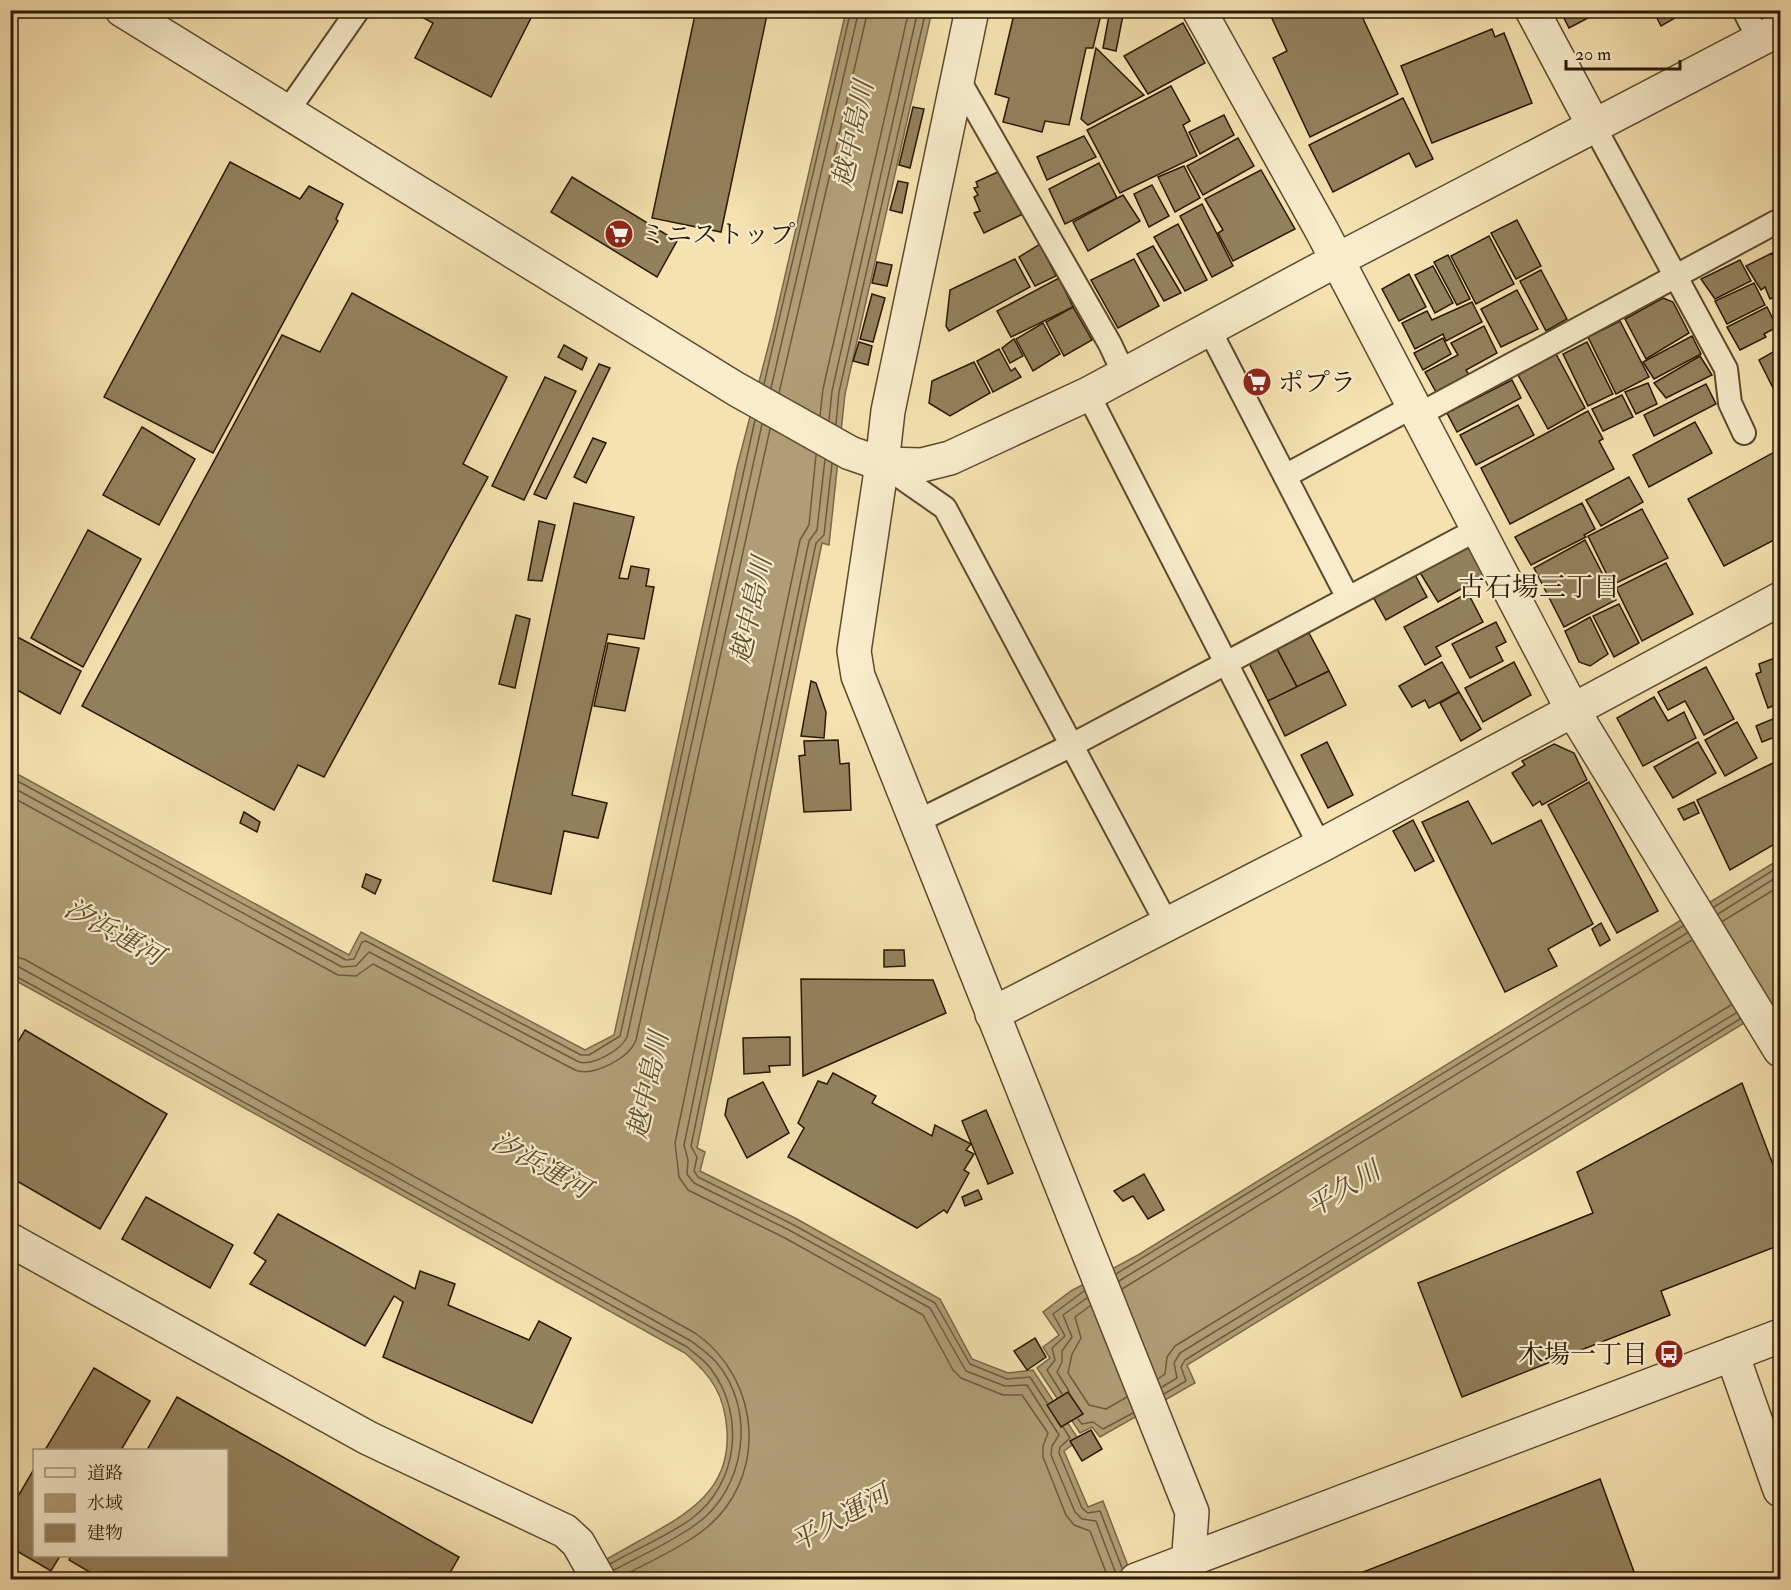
<svg xmlns="http://www.w3.org/2000/svg" width="1791" height="1590" viewBox="0 0 1791 1590" font-family="'IM FELL Double Pica','Noto Serif JP',serif">
  <rect width="100%" height="100%" fill="#f5e2b0"/>
  <filter id="stains"><feTurbulence type="fractalNoise" baseFrequency=".00333" numOctaves="4"/><feColorMatrix values="0 0 0 0 .2 0 0 0 0 .09 0 0 0 0 .02 0 0 0 .5 -.17"/></filter>
  <radialGradient id="worn" r=".72"><stop offset=".6" stop-color="#630" stop-opacity="0"/><stop offset="1" stop-color="#630" stop-opacity=".3"/></radialGradient>
  <g fill="#b09d75" stroke="#7a6847" stroke-width="1.5">
    <path d="M846,11h86l-87,383 -16,151 -7,-2 -125,605 8,4 -5,19 95,47 145,81 32,60 36,14 25,-3 46,70 -15,11 24,56 15,-6 30,78h-563c23,-12 46,-25 69,-38 46,-26 92,-49 88,-110 -2,-36 -16,-56 -42,-78l-674,-375 -1,-208 339,185 12,-23 224,118 29,-15 123,-568 36,-139z"/>
    <polygon points="1780,859 1780,1001 1187,1365 1195,1383 1100,1437 1092,1427 1080,1433 1037,1368 1050,1358 1043,1347 1059,1335 1043,1312 1071,1291 1138,1255"/>
  </g>
  <g fill="none" stroke-linecap="round" stroke-linejoin="round">
    <g stroke="#6c5a3c" stroke-width="1.5">
      <polyline points="764,384 851,10"/>
      <polyline points="771,388 859,10"/>
      <polyline points="779,393 868,10"/>
      <polyline points="820,416 823,389 909,10"/>
      <polyline points="829,420 832,391 918,10"/>
      <polyline points="836,424 839,392 926,10"/>
      <polyline points="816,455 809,525 800,540 675,1143 679,1177 688,1190 785,1238 923,1315 953,1370 961,1378 1003,1395 1022,1395 1048,1433 1043,1446 1043,1457 1066,1515 1074,1525 1090,1531 1109,1580"/>
      <polyline points="825,459 817,530 809,541 684,1145 688,1160 687,1174 694,1183 789,1230 930,1308 966,1371 1005,1386 1027,1385 1059,1435 1052,1446 1051,1455 1075,1512 1082,1519 1096,1521 1118,1579"/>
      <polyline points="832,463 824,535 816,543 691,1146 697,1157 694,1171 698,1177 792,1224 935,1303 970,1364 1007,1379 1030,1377 1047,1403"/>
      <polyline points="10,777 346,960 354,959 362,942 366,941 581,1055 589,1055 620,1036 755,420"/>
      <path d="M10,786l332,181 14,-1 13,-14 210,110c14,4 42,-12 48,-25l135,-613"/>
      <path d="M10,796l328,179 18,1 17,-12 202,106c19,7 54,-12 61,-30l134,-611"/>
      <polyline points="1714,907 1780,866"/>
      <polyline points="1718,914 1780,875"/>
      <polyline points="1723,921 1780,886"/>
      <path d="M10,956l14,3 671,374c68,47 74,149 6,199 -25,19 -57,32 -84,47"/>
      <path d="M10,965l9,2 672,374c8,6 18,13 25,21 41,47 30,128 -21,163 -25,18 -55,31 -81,45"/>
      <path d="M10,973l677,374c8,7 18,13 24,22 35,46 27,116 -20,150 -25,18 -55,30 -81,45"/>
      <polyline points="1116,1274 1683,926"/>
      <polyline points="1119,1281 1687,933"/>
      <polyline points="1122,1289 1692,940"/>
      <polyline points="1090,1306 1075,1317 1081,1338 1072,1354 1068,1373 1089,1405 1106,1409 1127,1397"/>
      <polyline points="1158,1379 1165,1374 1167,1357 1175,1346 1731,1005"/>
      <polyline points="1162,1387 1177,1378 1174,1363 1180,1353 1736,1013"/>
      <polyline points="1069,1391 1057,1372 1062,1362 1062,1351 1072,1337 1063,1315 1087,1298"/>
      <polyline points="1062,1394 1047,1370 1055,1360 1052,1348 1065,1336 1053,1314 1084,1291"/>
      <polyline points="1164,1394 1186,1381 1181,1367 1185,1360 1740,1019"/>
      <polyline points="1078,1419 1082,1424 1093,1422 1103,1429 1133,1413"/>
      <polyline points="1063,1427 1070,1438 1060,1447 1059,1453 1082,1508 1088,1513 1100,1511 1122,1568"/>
    </g>
  </g>
  <g fill="#93815d" stroke="#291803" stroke-width="1.5">
    <polygon points="409,10 535,10 491,97 415,58 433,23"/>
    <polygon points="696,10 768,10 721,232 652,218"/>
    <polygon points="1015,10 1102,10 1093,48 1086,48 1069,125 1045,121 1042,132 1003,122 1009,98 995,94"/>
    <polygon points="1110,10 1124,10 1116,51 1103,48"/>
    <polygon points="1268,10 1359,10 1398,94 1310,137 1273,58 1287,51"/>
    <polygon points="1560,10 1603,10 1569,28"/>
    <polygon points="1653,10 1683,10 1684,13 1661,26"/>
    <polygon points="1183,23 1205,63 1148,94 1124,56"/>
    <polygon points="1492,29 1495,37 1504,33 1532,103 1432,143 1401,66"/>
    <polygon points="1096,48 1144,95 1088,125 1081,119"/>
    <polygon points="1171,86 1190,121 1183,125 1197,156 1120,193 1087,130"/>
    <polygon points="1403,98 1433,159 1416,167 1409,153 1333,192 1309,145"/>
    <polygon points="913,107 924,109 910,168 899,165"/>
    <polygon points="1224,115 1234,135 1200,154 1189,132"/>
    <polygon points="1084,136 1096,157 1047,180 1037,157"/>
    <polygon points="1238,138 1254,166 1203,195 1187,166"/>
    <polygon points="230,162 300,199 309,186 343,204 336,219 338,221 213,453 104,397"/>
    <polygon points="1099,163 1117,198 1065,224 1049,189"/>
    <polygon points="1184,166 1200,198 1175,212 1158,177"/>
    <polygon points="1261,170 1295,229 1233,261 1218,233 1223,230 1205,199"/>
    <polygon points="1000,171 1023,214 984,233 974,213 980,211 974,197 978,195 974,188 978,187 976,182"/>
    <polygon points="572,177 677,241 657,277 551,212"/>
    <polygon points="898,181 908,183 902,213 890,210"/>
    <polygon points="1152,185 1169,216 1149,227 1134,194"/>
    <polygon points="1123,195 1140,221 1088,251 1073,222"/>
    <polygon points="1202,204 1233,266 1212,277 1180,216"/>
    <polygon points="1517,220 1541,266 1516,279 1491,233"/>
    <polygon points="1178,224 1207,280 1185,291 1154,237"/>
    <polygon points="1489,236 1514,284 1476,304 1451,256"/>
    <polygon points="1040,244 1056,276 1035,286 1019,257"/>
    <polygon points="1153,246 1181,293 1164,301 1137,254"/>
    <polygon points="1772,253 1780,272 1780,294 1770,299 1765,287 1761,290 1746,266"/>
    <polygon points="1448,255 1470,299 1457,305 1434,262"/>
    <polygon points="1015,259 1030,287 949,331 946,326 950,290"/>
    <polygon points="1134,259 1159,306 1118,328 1091,280"/>
    <polygon points="1740,260 1751,281 1715,299 1701,279"/>
    <polygon points="877,262 892,265 887,286 872,283"/>
    <polygon points="1433,266 1453,303 1435,313 1415,275"/>
    <polygon points="1541,270 1567,319 1546,331 1520,281"/>
    <polygon points="1409,274 1426,307 1399,321 1382,289"/>
    <polygon points="1059,278 1073,307 1011,337 997,311"/>
    <polygon points="1754,283 1765,305 1727,324 1715,301"/>
    <polygon points="1517,290 1538,329 1501,347 1481,309"/>
    <polygon points="352,293 507,377 463,464 488,477 324,777 298,765 274,810 82,706 282,335 320,352"/>
    <polygon points="872,294 885,298 873,342 860,339"/>
    <polygon points="1663,298 1673,302 1689,333 1646,359 1625,319"/>
    <polygon points="1472,302 1482,322 1446,341 1443,334 1415,349 1402,323 1427,311 1432,320"/>
    <polygon points="1073,307 1092,340 1064,356 1046,322"/>
    <polygon points="1767,307 1777,327 1764,334 1766,337 1740,350 1727,327"/>
    <polygon points="1620,321 1649,377 1616,394 1588,337"/>
    <polygon points="1043,323 1060,354 1033,371 1016,339"/>
    <polygon points="1484,326 1497,353 1466,370 1469,375 1436,392 1425,372 1458,355 1451,343"/>
    <polygon points="1692,336 1701,354 1654,379 1643,362"/>
    <polygon points="1443,338 1451,354 1423,370 1414,353"/>
    <polygon points="1014,339 1023,356 1010,363 1002,348"/>
    <polygon points="859,342 872,346 868,365 853,361"/>
    <polygon points="1587,342 1613,394 1588,406 1563,354"/>
    <polygon points="564,345 587,358 582,370 558,357"/>
    <polygon points="1780,348 1780,384 1773,388 1759,360"/>
    <polygon points="999,349 1011,371 1015,368 1021,377 993,392 977,361"/>
    <polygon points="1556,354 1585,408 1548,429 1518,375"/>
    <polygon points="1700,356 1712,375 1666,398 1654,383"/>
    <polygon points="974,362 990,393 950,416 929,403 932,381"/>
    <polygon points="599,364 610,368 546,499 534,494"/>
    <polygon points="545,377 576,391 524,500 492,486"/>
    <polygon points="1512,380 1521,398 1457,432 1447,413"/>
    <polygon points="1648,383 1657,404 1636,414 1625,392"/>
    <polygon points="1706,384 1716,404 1654,436 1644,415"/>
    <polygon points="1622,395 1633,417 1603,431 1592,409"/>
    <polygon points="1518,405 1534,435 1476,465 1460,435"/>
    <polygon points="1588,411 1603,439 1599,441 1614,469 1510,524 1481,468"/>
    <polygon points="1695,422 1712,453 1649,487 1633,455"/>
    <polygon points="142,427 195,459 159,525 103,495"/>
    <polygon points="593,438 606,443 586,483 574,477"/>
    <polygon points="1780,449 1780,537 1724,566 1688,499"/>
    <polygon points="1629,477 1643,502 1601,526 1586,500"/>
    <polygon points="574,503 634,517 619,578 628,579 631,566 649,569 646,586 654,587 644,639 608,634 572,795 607,803 598,838 564,831 551,894 493,881"/>
    <polygon points="1582,503 1595,529 1584,535 1586,537 1531,565 1515,537"/>
    <polygon points="1642,509 1668,558 1612,585 1588,536"/>
    <polygon points="539,521 555,525 542,581 528,580"/>
    <polygon points="88,530 141,559 83,667 31,638"/>
    <polygon points="1585,540 1616,600 1564,627 1534,568"/>
    <polygon points="1468,543 1486,575 1438,602 1419,571"/>
    <polygon points="1666,563 1693,614 1642,641 1616,588"/>
    <polygon points="1414,573 1427,597 1386,620 1372,595"/>
    <polygon points="1468,593 1483,622 1436,647 1441,656 1425,665 1404,627"/>
    <polygon points="1619,604 1639,643 1614,657 1593,616"/>
    <polygon points="516,615 530,619 515,688 499,684"/>
    <polygon points="1590,617 1608,654 1590,666 1579,662 1565,631"/>
    <polygon points="1496,622 1506,642 1496,647 1503,661 1470,678 1452,644"/>
    <polygon points="10,633 81,671 60,714 10,686"/>
    <polygon points="1309,633 1329,671 1297,687 1277,649"/>
    <polygon points="608,643 639,648 625,711 594,706"/>
    <polygon points="1277,649 1297,687 1268,701 1249,663"/>
    <polygon points="1780,656 1780,703 1768,708 1756,674 1761,672 1759,664"/>
    <polygon points="1442,662 1459,692 1429,708 1425,700 1412,707 1399,686"/>
    <polygon points="1514,662 1531,695 1483,722 1465,688"/>
    <polygon points="1706,667 1734,719 1704,735 1685,701 1668,710 1658,692"/>
    <polygon points="1329,671 1346,705 1285,736 1268,701"/>
    <polygon points="811,681 816,683 826,712 824,738 801,736"/>
    <polygon points="1459,692 1481,729 1461,741 1440,703"/>
    <polygon points="1654,697 1668,721 1684,712 1696,738 1643,766 1617,718"/>
    <polygon points="1780,716 1780,735 1762,742 1756,726"/>
    <polygon points="1737,722 1757,758 1725,776 1705,740"/>
    <polygon points="838,740 840,764 849,763 851,810 804,812 799,756 805,755 804,741"/>
    <polygon points="1327,742 1353,795 1328,808 1301,755"/>
    <polygon points="1698,742 1716,773 1673,798 1654,767"/>
    <polygon points="1554,744 1574,753 1587,780 1542,805 1540,801 1533,806 1512,773 1525,765 1522,761"/>
    <polygon points="1773,763 1777,773 1780,773 1780,841 1730,870 1697,800"/>
    <polygon points="1589,782 1658,911 1617,933 1548,805"/>
    <polygon points="1468,801 1492,844 1541,820 1593,924 1548,949 1557,966 1505,992 1422,822"/>
    <polygon points="1694,802 1699,813 1684,820 1678,809"/>
    <polygon points="244,812 260,822 257,832 240,823"/>
    <polygon points="1413,820 1434,861 1415,871 1393,831"/>
    <polygon points="366,874 381,880 375,894 362,887"/>
    <polygon points="1601,923 1610,940 1600,946 1592,929"/>
    <polygon points="884,950 904,950 905,966 884,967"/>
    <polygon points="801,979 933,980 946,1013 803,1076"/>
    <polygon points="25,1030 167,1114 100,1229 10,1177 10,1055"/>
    <polygon points="790,1037 790,1065 769,1066 770,1072 744,1074 743,1038"/>
    <polygon points="833,1073 876,1096 872,1103 932,1136 935,1125 971,1144 966,1150 974,1154 964,1170 969,1173 947,1213 944,1210 917,1228 788,1157 804,1128 798,1123 818,1081 827,1084"/>
    <polygon points="763,1082 789,1133 747,1158 725,1115 728,1099"/>
    <polygon points="1742,1083 1780,1183 1780,1245 1661,1291 1670,1315 1462,1397 1418,1283 1593,1213 1577,1172"/>
    <polygon points="986,1110 1013,1173 988,1184 962,1121"/>
    <polygon points="1144,1174 1164,1210 1148,1219 1133,1196 1123,1201 1114,1191"/>
    <polygon points="978,1190 982,1199 965,1206 962,1197"/>
    <polygon points="146,1197 233,1245 210,1288 122,1239"/>
    <polygon points="278,1214 415,1289 420,1271 455,1284 448,1305 529,1340 539,1321 571,1338 532,1423 383,1357 403,1302 394,1296 365,1346 250,1284 266,1261 254,1253"/>
    <polygon points="1035,1338 1046,1357 1027,1370 1014,1351"/>
    <polygon points="94,1368 150,1401 121,1450 45,1450"/>
    <polygon points="1068,1392 1083,1414 1061,1427 1047,1405"/>
    <polygon points="177,1397 459,1557 446,1580 103,1580 69,1560 71,1556 226,1556 226,1450 147,1450"/>
    <polygon points="1091,1430 1102,1449 1082,1461 1070,1441"/>
    <polygon points="34,1469 34,1556 60,1556 51,1571 10,1547 10,1510"/>
    <polygon points="1600,1479 1637,1580 1343,1580"/>
  </g>
  <g fill="none" stroke-linecap="round" stroke-linejoin="round">
    <g stroke="#5c4a2e" stroke-width="26">
      <g id="service">
        <polyline points="1744,10 1759,40"/>
        <polyline points="956,75 1110,344 1124,374"/>
        <polyline points="287,112 358,10"/>
        <polyline points="1595,128 1726,369 1730,403 1744,433"/>
        <polyline points="1209,329 1348,598"/>
        <polyline points="1088,394 1320,846"/>
        <polyline points="1418,415 1780,220"/>
        <polyline points="882,464 945,508 1167,924"/>
        <polyline points="1285,476 1414,406"/>
        <polyline points="918,821 1072,745 1478,529"/>
      </g>
    </g>
    <g stroke="#5c4a2e" stroke-width="36">
      <polyline id="pedestrian" points="1732,1354 1780,1490"/>
    </g>
    <g stroke="#5c4a2e" stroke-width="36">
      <g id="minor">
        <polyline points="1199,10 1322,231 1572,709 1780,1050"/>
        <polyline points="1532,10 1595,128"/>
        <polyline points="882,464 888,411 972,10"/>
        <polyline points="992,1014 1320,846 1780,599"/>
      </g>
    </g>
    <g stroke="#5c4a2e" stroke-width="36">
      <g id="tertiary">
        <polyline points="122,10 736,389 850,453 882,464 922,465 950,458 1088,394 1337,260 1780,29"/>
        <polyline points="882,464 854,651 858,676 1192,1512 1187,1580"/>
        <polyline points="10,1240 368,1438 565,1531 578,1543 599,1580"/>
        <polyline points="1136,1580 1780,1336"/>
      </g>
    </g>
    <use href="#service" stroke="#f8eccc" stroke-width="22"/>
    <use href="#pedestrian" stroke="#f8eccc" stroke-width="33"/>
    <use href="#minor" stroke="#f8eccc" stroke-width="33"/>
    <use href="#tertiary" stroke="#f8eccc" stroke-width="33"/>
  </g>
  <defs>
    <g id="supermarket-disc" transform="scale(1.5)"><circle r="9.5" fill="#8f2418" stroke="#f8eccc"/><path d="M-6-5.5h2.5l.6 2H6L4.5 2H-2.5L-4.4-4H-6ZM-1.5 3.2a1.3 1.3 0 1 0 .1 0ZM3 3.2a1.3 1.3 0 1 0 .1 0Z" fill="#fff"/></g>
    <g id="bus-disc" transform="scale(1.5)"><circle r="9.5" fill="#8f2418" stroke="#f8eccc"/><path d="M-5-6H5V4H4V6H2V4H-2V6H-4V4H-5ZM-3.5-4V0h7V-4ZM-3.5 1.2v1.5H-2V1.2ZM2 1.2v1.5H3.5V1.2Z" fill="#fff"/></g>
  </defs>
  <g fill-rule="evenodd">
    <use href="#supermarket-disc" x="619" y="234"/>
    <use href="#supermarket-disc" x="1257" y="382"/>
    <use href="#bus-disc" x="1669" y="1354"/>
  </g>
  <g text-anchor="middle" stroke-width="4.5" stroke-linejoin="round" paint-order="stroke">
    <g font-size="26" fill="#291803" stroke="#f8eccc" text-anchor="start">
      <text x="640" y="243">ミニストップ</text>
      <text x="1278" y="391">ポプラ</text>
      <text x="1648" y="1363" text-anchor="end">木場一丁目</text>
    </g>
    <g font-size="27" font-style="italic" fill="#5f4d31" stroke="#f8eccc">
      <text transform="translate(853 134) rotate(-78)" y="9">越中島川</text>
      <text transform="translate(751 610) rotate(-78)" y="9">越中島川</text>
      <text transform="translate(114 932) rotate(29)" y="9">汐浜運河</text>
      <text transform="translate(648 1085) rotate(-78)" y="9">越中島川</text>
      <text transform="translate(541 1165) rotate(29)" y="9">汐浜運河</text>
      <text transform="translate(1343 1189) rotate(-31)" y="9">平久川</text>
      <text transform="translate(840 1518) rotate(-29)" y="9">平久運河</text>
    </g>
    <g font-size="27" fill="#291803" stroke="#f8eccc">
      <text x="1539" y="596">古石場三丁目</text>
    </g>
  </g>
  <rect width="1791" height="1590" fill="none" stroke="#f5e2b0" stroke-width="36"/>
  <rect x="12" y="12" width="1767" height="1566" fill="none" stroke="#291803" stroke-width="3"/>
  <rect x="18" y="18" width="1755" height="1554" fill="none" stroke="#291803" stroke-width="1.5"/>
  <rect x="33" y="1449" width="195" height="108" fill="#f8eccc" stroke="#a5977c" stroke-width="1.5"/>
  <rect x="45" y="1468" width="30" height="9" fill="#f8eccc" stroke="#a5977c" stroke-width="1.5"/>
  <text x="87" y="1479" font-size="18" fill="#291803">道路</text>
  <rect x="45" y="1494" width="30" height="18" fill="#b09d75" stroke="#a5977c" stroke-width="1.5"/>
  <text x="87" y="1509" font-size="18" fill="#291803">水域</text>
  <rect x="45" y="1524" width="30" height="18" fill="#93815d" stroke="#a5977c" stroke-width="1.5"/>
  <text x="87" y="1539" font-size="18" fill="#291803">建物</text>
  <path d="M1566 60v9h114v-9" fill="none" stroke="#291803" stroke-width="3"/>
  <text x="1575" y="60" font-size="18" fill="#291803" stroke="#f8eccc" stroke-width="4.5" paint-order="stroke">20 m</text>
  <rect width="100%" height="100%" filter="url(#stains)"/>
  <rect width="100%" height="100%" fill="url(#worn)"/>
</svg>
